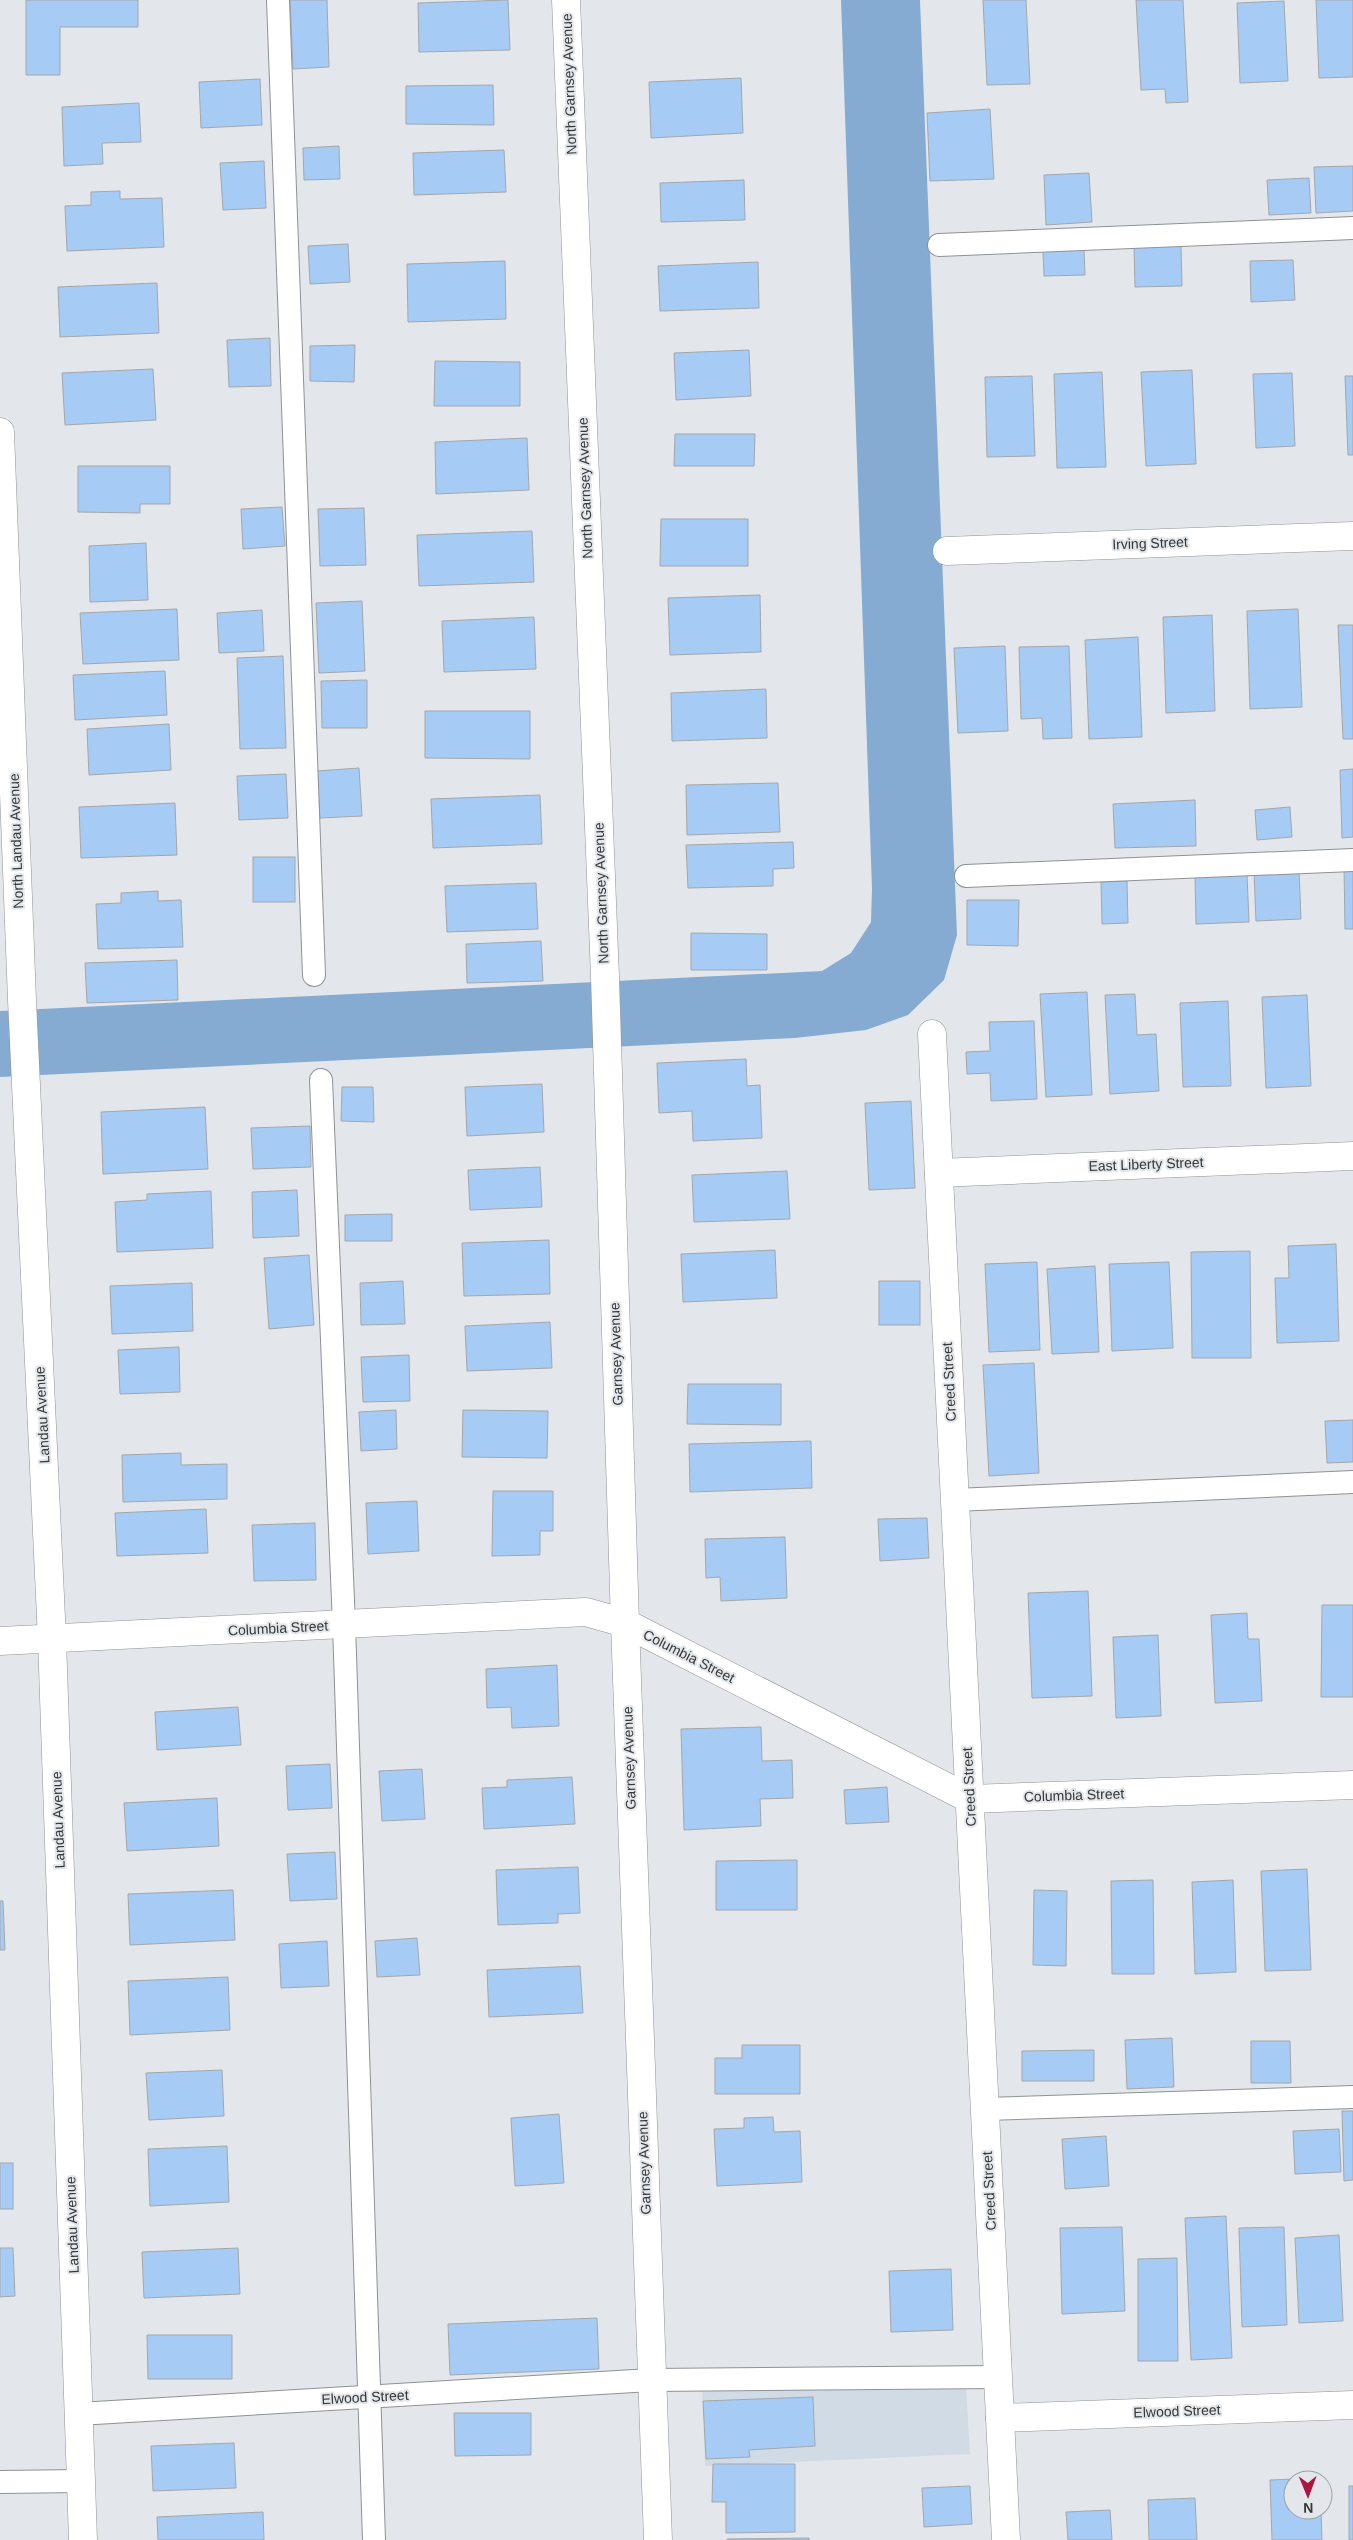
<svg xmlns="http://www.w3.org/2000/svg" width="1353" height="2540" viewBox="0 0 1353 2540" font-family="Helvetica,sans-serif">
  <rect width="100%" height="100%" fill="#e3e7eb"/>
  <polygon fill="#d1dbe5" points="702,2387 966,2387 970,2454 705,2466"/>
  <polygon fill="#86abd3" points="841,0 920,0 957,935 944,980 908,1015 866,1030 795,1038 0,1077 0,1011 822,971 851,953 871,922 872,889"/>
  <g fill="#a6ccf5" stroke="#a3a7ab">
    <polygon points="26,0 138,0 138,27 60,27 60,75 26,75"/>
    <polygon points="290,0 327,0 329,67 293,69"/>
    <polygon points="508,0 510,50 419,52 418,3"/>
    <polygon points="983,0 1026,0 1030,84 987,85"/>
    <polygon points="1136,0 1183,0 1188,102 1166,103 1165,89 1141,90"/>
    <polygon points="1316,0 1353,0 1353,77 1319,78"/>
    <polygon points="1284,1 1288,81 1240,83 1237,3"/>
    <polygon points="741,78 743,133 651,138 649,82"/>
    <polygon points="260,79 262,125 201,128 199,82"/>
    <polygon points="493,85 494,125 406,124 406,86"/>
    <polygon points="139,103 141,142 102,143 103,164 64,166 62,107"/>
    <polygon points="990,109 994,179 930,181 927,113"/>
    <polygon points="339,146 340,179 304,180 303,148"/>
    <polygon points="504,150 506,192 414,195 413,153"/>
    <polygon points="264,161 266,208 223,210 220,163"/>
    <polygon points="1353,166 1353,211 1316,213 1314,167"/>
    <polygon points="1089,173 1092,222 1046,225 1044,175"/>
    <polygon points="1309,178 1311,213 1269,215 1267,180"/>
    <polygon points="744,180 745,220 661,222 660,183"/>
    <polygon points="120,191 120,199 162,198 164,247 67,251 65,206 91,205 91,192"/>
    <polygon points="348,244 350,282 310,284 308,246"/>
    <polygon points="1181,246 1182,286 1135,287 1134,247"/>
    <polygon points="1084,250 1085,275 1044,276 1043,251"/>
    <polygon points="1293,260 1295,300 1251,302 1250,261"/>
    <polygon points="505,261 506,319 408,322 407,264"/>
    <polygon points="758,262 759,308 660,311 658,266"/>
    <polygon points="157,283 159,333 60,337 58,287"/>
    <polygon points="270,338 271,386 229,387 227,340"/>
    <polygon points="355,345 354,382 310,381 310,346"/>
    <polygon points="749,350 751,396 676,400 674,353"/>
    <polygon points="435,361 520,362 520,406 434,406"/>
    <polygon points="153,369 156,420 65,425 62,373"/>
    <polygon points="1192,370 1196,464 1146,466 1141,372"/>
    <polygon points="1102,372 1106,467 1057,468 1054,374"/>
    <polygon points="1292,373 1295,446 1256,448 1253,374"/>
    <polygon points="1032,376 1035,456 987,457 985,377"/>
    <polygon points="1345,376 1353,376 1353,455 1348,455"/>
    <polygon points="675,434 755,434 754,466 674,466"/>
    <polygon points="527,438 529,490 436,494 435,442"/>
    <polygon points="78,466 170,466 170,504 140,504 140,513 78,512"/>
    <polygon points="282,507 285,546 243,549 241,509"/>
    <polygon points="364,508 366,565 320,566 318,509"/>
    <polygon points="661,519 748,519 748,566 660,566"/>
    <polygon points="532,531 534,582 419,586 417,535"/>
    <polygon points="146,543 148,600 90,602 89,546"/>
    <polygon points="760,595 761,652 670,655 668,598"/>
    <polygon points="362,601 365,671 319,673 316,603"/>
    <polygon points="177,609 179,660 83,664 80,613"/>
    <polygon points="1298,609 1302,707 1250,709 1247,611"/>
    <polygon points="262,610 264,651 219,653 217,613"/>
    <polygon points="1212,615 1215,711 1166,713 1163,617"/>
    <polygon points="534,617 536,669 444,672 442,621"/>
    <polygon points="1338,625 1353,625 1353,739 1343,739"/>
    <polygon points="1138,637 1142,737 1089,739 1085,640"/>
    <polygon points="1005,646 1008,731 958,733 954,648"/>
    <polygon points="1069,646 1072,738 1043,739 1042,718 1021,719 1019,647"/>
    <polygon points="283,656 286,748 240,749 237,658"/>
    <polygon points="165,671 167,715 75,720 73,675"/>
    <polygon points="367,680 367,728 322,728 321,681"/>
    <polygon points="766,689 767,738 672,741 671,693"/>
    <polygon points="425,711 530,711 530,759 425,758"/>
    <polygon points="169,724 171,770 89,775 87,729"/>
    <polygon points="359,768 362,816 320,818 317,771"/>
    <polygon points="1353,769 1353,837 1342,838 1340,770"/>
    <polygon points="286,774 288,818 239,820 237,776"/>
    <polygon points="778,783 780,832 687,835 686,785"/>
    <polygon points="540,795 542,844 433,848 431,799"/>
    <polygon points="1195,800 1196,846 1115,848 1113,804"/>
    <polygon points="175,803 177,855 81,858 79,807"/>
    <polygon points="1290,807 1292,837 1257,840 1255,810"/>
    <polygon points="793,842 794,868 773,869 773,886 688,888 686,845"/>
    <rect x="253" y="857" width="42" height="45"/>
    <polygon points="1344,865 1353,865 1353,929 1345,929"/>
    <polygon points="1299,871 1301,919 1256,921 1254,873"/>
    <polygon points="1247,874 1249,922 1196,924 1195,876"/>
    <polygon points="1127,881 1128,923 1102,924 1101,882"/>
    <polygon points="536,883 538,929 447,932 445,886"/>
    <polygon points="158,891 158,901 181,900 183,947 98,949 96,904 121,903 121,893"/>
    <polygon points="967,900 1019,900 1018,946 967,945"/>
    <polygon points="691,933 767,934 767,970 691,970"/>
    <polygon points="541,941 543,981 467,983 466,944"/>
    <polygon points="177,960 178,1000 87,1003 85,963"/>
    <polygon points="1087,992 1092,1095 1046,1097 1040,994"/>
    <polygon points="1135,994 1137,1035 1156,1034 1159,1091 1110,1094 1105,995"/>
    <polygon points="1307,995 1311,1086 1266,1088 1262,997"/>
    <polygon points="1228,1001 1231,1086 1183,1087 1180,1003"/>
    <polygon points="1034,1021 1037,1099 991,1101 990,1073 967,1074 966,1052 990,1051 989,1022"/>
    <polygon points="746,1059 747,1086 760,1085 762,1138 693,1141 692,1111 659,1113 657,1063"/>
    <polygon points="542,1084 544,1132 467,1136 465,1087"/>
    <polygon points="342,1087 373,1087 374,1122 341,1121"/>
    <polygon points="911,1101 915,1188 869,1190 865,1103"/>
    <polygon points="205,1107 208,1169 103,1174 101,1112"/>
    <polygon points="310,1126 311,1167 253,1169 251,1128"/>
    <polygon points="540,1167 542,1207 470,1210 468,1170"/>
    <polygon points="787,1171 790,1219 694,1222 692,1175"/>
    <polygon points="297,1190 299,1236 253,1238 252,1192"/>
    <polygon points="211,1191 213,1248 117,1252 115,1202 147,1200 147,1194"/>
    <polygon points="392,1214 392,1241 345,1241 345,1215"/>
    <polygon points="549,1240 550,1294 464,1296 462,1243"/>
    <polygon points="1336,1244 1339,1341 1277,1343 1275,1278 1289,1278 1288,1246"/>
    <polygon points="775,1250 777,1298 683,1302 681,1254"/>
    <polygon points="1250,1251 1251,1358 1192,1358 1191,1252"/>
    <polygon points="309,1255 314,1325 269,1329 264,1258"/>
    <polygon points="1037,1262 1040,1350 989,1352 985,1264"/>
    <polygon points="1169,1262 1173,1348 1112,1351 1109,1264"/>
    <polygon points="1095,1266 1099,1352 1052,1354 1047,1269"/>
    <polygon points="403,1281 405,1324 361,1325 360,1283"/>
    <rect x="879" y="1281" width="41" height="44"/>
    <polygon points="192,1283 193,1331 112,1334 110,1286"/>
    <polygon points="550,1322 552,1368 467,1371 465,1326"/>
    <polygon points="179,1347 180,1392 120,1394 118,1350"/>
    <polygon points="409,1355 410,1401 363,1402 361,1357"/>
    <polygon points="1034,1363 1039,1473 989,1476 983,1365"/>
    <polygon points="688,1384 781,1384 781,1425 687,1424"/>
    <polygon points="396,1410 397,1449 361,1451 359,1412"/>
    <polygon points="463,1410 548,1411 547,1458 462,1457"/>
    <polygon points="1353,1420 1353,1462 1327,1463 1325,1421"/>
    <polygon points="811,1441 812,1488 690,1492 689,1444"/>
    <polygon points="181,1453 181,1465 227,1464 227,1499 123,1502 122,1455"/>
    <polygon points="493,1491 553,1491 553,1531 540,1531 540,1555 492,1556"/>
    <polygon points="417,1501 419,1551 368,1554 366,1503"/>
    <polygon points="206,1509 208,1553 117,1556 115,1513"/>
    <polygon points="927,1518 929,1558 880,1561 878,1519"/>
    <polygon points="315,1523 316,1580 254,1581 252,1525"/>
    <polygon points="785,1537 787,1598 721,1601 720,1577 706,1578 705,1539"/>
    <polygon points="1088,1591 1092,1696 1032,1698 1028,1593"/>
    <polygon points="1322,1605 1353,1605 1353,1697 1321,1697"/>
    <polygon points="1247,1613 1248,1639 1259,1639 1262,1701 1215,1703 1211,1615"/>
    <polygon points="1158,1635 1161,1716 1116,1718 1113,1637"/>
    <polygon points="557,1665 559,1726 512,1728 511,1707 487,1708 486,1669"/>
    <polygon points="238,1707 241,1745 157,1750 155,1712"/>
    <polygon points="761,1727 762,1761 792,1760 793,1798 760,1799 761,1826 684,1830 681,1729"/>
    <polygon points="330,1764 332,1808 288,1810 286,1766"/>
    <polygon points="422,1769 425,1819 382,1821 379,1771"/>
    <polygon points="572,1777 575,1824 484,1829 482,1788 507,1787 507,1780"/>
    <polygon points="887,1787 889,1822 846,1824 844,1790"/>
    <polygon points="217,1798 219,1846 127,1851 124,1803"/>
    <polygon points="335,1852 337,1899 290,1901 287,1854"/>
    <polygon points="797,1860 797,1910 716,1910 716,1861"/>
    <polygon points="578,1867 580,1913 558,1914 558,1923 498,1925 496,1870"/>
    <polygon points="1307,1869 1311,1970 1265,1971 1261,1871"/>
    <polygon points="1153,1880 1154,1974 1112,1974 1111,1881"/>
    <polygon points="1233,1880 1236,1972 1195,1974 1192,1882"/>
    <polygon points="233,1890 235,1940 130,1945 128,1894"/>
    <polygon points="1034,1890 1067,1891 1066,1966 1033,1965"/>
    <polygon points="0,1901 3,1901 5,1950 0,1950"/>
    <polygon points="417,1938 420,1975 377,1977 375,1941"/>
    <polygon points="327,1941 329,1986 281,1988 279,1944"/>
    <polygon points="580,1966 583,2013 489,2017 487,1970"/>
    <polygon points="228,1977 230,2030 130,2035 128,1981"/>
    <polygon points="1172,2038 1174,2087 1127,2089 1125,2040"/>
    <polygon points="1251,2041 1290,2041 1291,2083 1251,2083"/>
    <polygon points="742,2045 800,2045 800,2094 715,2094 715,2058 742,2058"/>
    <polygon points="1094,2050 1094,2081 1022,2081 1022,2051"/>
    <polygon points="222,2070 224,2116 149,2120 146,2073"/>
    <polygon points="1342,2111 1353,2111 1353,2180 1344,2181"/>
    <polygon points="559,2114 564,2183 515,2186 511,2118"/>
    <polygon points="773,2117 774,2132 800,2131 802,2182 717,2186 714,2129 744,2128 744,2118"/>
    <polygon points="1339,2129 1341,2172 1295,2174 1293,2131"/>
    <polygon points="1106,2136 1109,2186 1065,2189 1062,2139"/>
    <polygon points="227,2146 229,2202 150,2206 148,2149"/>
    <rect x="0" y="2163" width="13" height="46"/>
    <polygon points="1226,2216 1232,2358 1191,2360 1185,2218"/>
    <polygon points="1122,2227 1125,2311 1062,2314 1060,2228"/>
    <polygon points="1284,2227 1287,2325 1242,2327 1239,2228"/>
    <polygon points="1339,2235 1343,2321 1299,2323 1295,2238"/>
    <polygon points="0,2248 13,2248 15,2296 0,2297"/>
    <polygon points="238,2248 240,2294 144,2298 142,2252"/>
    <polygon points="1177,2258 1178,2361 1138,2361 1138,2259"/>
    <polygon points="951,2269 953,2330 891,2332 889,2271"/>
    <polygon points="597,2318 599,2369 450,2375 448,2324"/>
    <polygon points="147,2335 232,2335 232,2379 148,2379"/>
    <polygon points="813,2397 815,2446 749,2450 750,2457 706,2459 703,2401"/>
    <polygon points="454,2413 531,2413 531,2455 455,2456"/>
    <polygon points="234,2443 236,2488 153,2491 151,2446"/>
    <polygon points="713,2464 795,2464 795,2532 726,2533 726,2502 712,2502"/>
    <polygon points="1320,2478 1320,2480 1293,2480 1293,2510 1321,2510 1322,2540 1272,2540 1270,2480"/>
    <polygon points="970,2486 972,2524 924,2527 922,2488"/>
    <rect x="1349" y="2486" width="4" height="54"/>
    <polygon points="1195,2498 1197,2540 1149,2540 1148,2500"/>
    <polygon points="1110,2510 1112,2540 1068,2540 1066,2512"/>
    <polygon points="263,2512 264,2540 158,2540 157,2517"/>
    <polygon points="809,2538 809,2540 727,2540 727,2539"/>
  </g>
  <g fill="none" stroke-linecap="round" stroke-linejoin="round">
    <g stroke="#8e9296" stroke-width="24">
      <g id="service">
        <polyline points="278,0 314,975"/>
        <polyline points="939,245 1353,228"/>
        <polyline points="966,876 1353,860"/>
        <polyline points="321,1080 344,1624 374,2540"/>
        <polyline points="955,1500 1353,1482"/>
        <polyline points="985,2109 1353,2097"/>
        <polyline points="78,2414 651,2380 998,2377"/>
        <polyline points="0,2482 81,2481"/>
      </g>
    </g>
    <g stroke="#8e9296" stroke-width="29">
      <g id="minor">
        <polyline points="566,0 605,977 625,1623 658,2540"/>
        <polyline points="0,432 22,1000 52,1639 83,2540"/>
        <polyline points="947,551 1353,536"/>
        <polyline points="932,1034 1006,2540"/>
        <polyline points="939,1173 1353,1156"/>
        <polyline points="0,1641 586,1612 625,1623 970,1799 1353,1785"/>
        <polyline points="1000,2418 1353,2405"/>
      </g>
    </g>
    <use href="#service" stroke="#fff" stroke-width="22"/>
    <use href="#minor" stroke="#fff" stroke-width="28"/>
  </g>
  <g text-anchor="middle" stroke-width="4" stroke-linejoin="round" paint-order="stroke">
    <g font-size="14" fill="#353738" stroke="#e3e7eb">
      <text transform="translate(569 84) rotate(-92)" y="5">North Garnsey Avenue</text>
      <text transform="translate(585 488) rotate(-92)" y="5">North Garnsey Avenue</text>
      <text transform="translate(1150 543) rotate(-2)" y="5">Irving Street</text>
      <text transform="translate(16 841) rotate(-92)" y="5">North Landau Avenue</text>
      <text transform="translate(601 893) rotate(-92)" y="5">North Garnsey Avenue</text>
      <text transform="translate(1146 1164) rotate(-2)" y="5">East Liberty Street</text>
      <text transform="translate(616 1354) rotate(-92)" y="5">Garnsey Avenue</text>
      <text transform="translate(949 1382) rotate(-93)" y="5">Creed Street</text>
      <text transform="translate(42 1415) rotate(-93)" y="5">Landau Avenue</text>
      <text transform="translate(278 1628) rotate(-3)" y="5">Columbia Street</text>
      <text transform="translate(689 1656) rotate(27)" y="5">Columbia Street</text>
      <text transform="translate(629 1758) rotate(-92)" y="5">Garnsey Avenue</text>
      <text transform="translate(969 1787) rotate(-93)" y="5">Creed Street</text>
      <text transform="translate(1074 1795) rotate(-2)" y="5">Columbia Street</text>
      <text transform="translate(58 1820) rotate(-92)" y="5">Landau Avenue</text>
      <text transform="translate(644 2163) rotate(-92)" y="5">Garnsey Avenue</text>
      <text transform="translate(989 2191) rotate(-93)" y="5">Creed Street</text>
      <text transform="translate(72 2225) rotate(-92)" y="5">Landau Avenue</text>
      <text transform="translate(365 2397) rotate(-3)" y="5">Elwood Street</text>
      <text transform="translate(1177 2411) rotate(-2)" y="5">Elwood Street</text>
    </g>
  </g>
  <g transform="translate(1308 2495) rotate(179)"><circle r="24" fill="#e3e7eb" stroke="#9da1a3"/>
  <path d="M0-4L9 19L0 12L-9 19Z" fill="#ab163d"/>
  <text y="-8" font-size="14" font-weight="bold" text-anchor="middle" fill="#353738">N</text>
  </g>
</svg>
